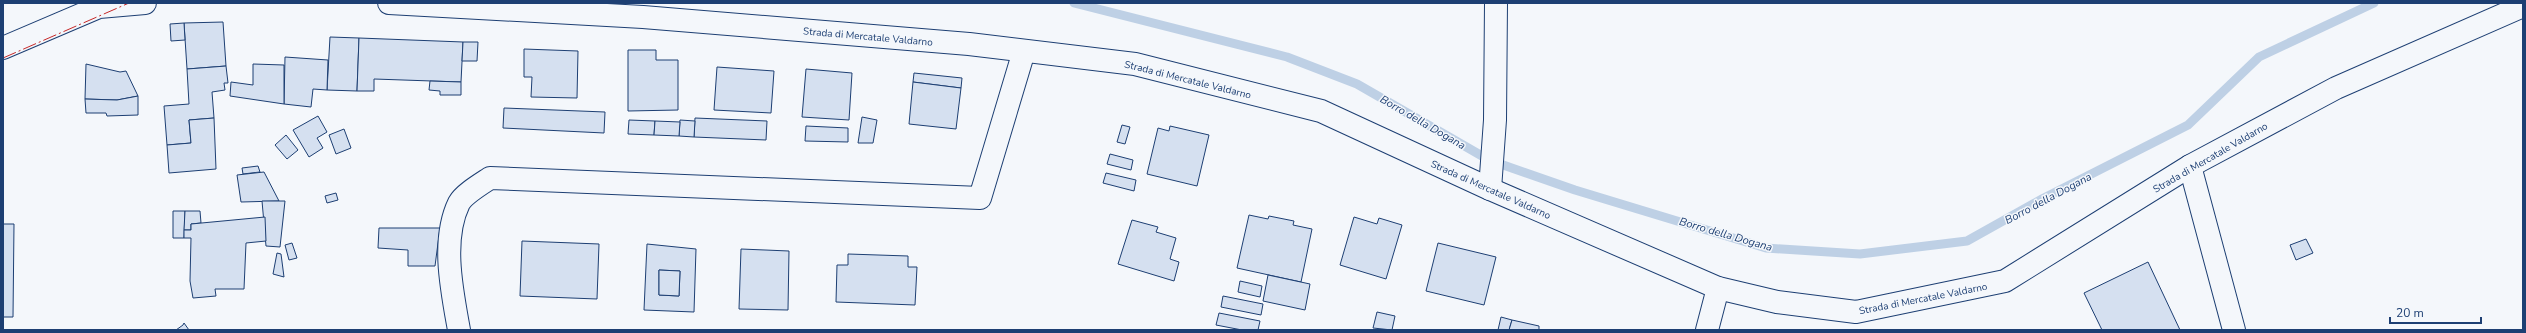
<svg xmlns="http://www.w3.org/2000/svg" width="2526" height="333" viewBox="0 0 2526 333" font-family="'Nunito Sans',sans-serif">
  <rect width="100%" height="100%" fill="#f4f7fb"/>
  <g fill="none" stroke-linecap="round" stroke-linejoin="round">
    <polyline stroke="#bed0e5" stroke-width="9" points="1074,3 1287,57 1357,84 1489,160 1575,190 1766,248 1860,254 1967,241 2042,199 2188,125 2259,57 2374,3"/>
  </g>
  <g fill="#d5e0f0" stroke="#1d3f73" fill-rule="evenodd">
    <polygon points="223,22 226,66 187,69 184,23"/>
    <polygon points="184,23 185,40 171,41 170,24"/>
    <polygon points="330,37 359,38 357,91 327,90"/>
    <polygon points="359,38 463,42 461,82 374,79 374,91 357,91"/>
    <polygon points="463,42 478,42 477,61 462,61"/>
    <polygon points="524,49 578,51 577,98 531,97 532,77 524,77"/>
    <polygon points="628,50 656,50 656,60 678,60 678,110 628,111"/>
    <polygon points="285,57 328,60 327,90 313,89 311,107 284,104"/>
    <polygon points="86,64 120,72 126,71 138,96 117,100 85,99"/>
    <polygon points="253,64 284,65 284,104 230,96 231,82 253,85"/>
    <polygon points="226,66 228,83 224,83 225,90 212,92 214,118 189,120 191,143 167,145 164,106 189,104 187,69"/>
    <polygon points="717,67 774,71 771,113 714,110"/>
    <polygon points="806,69 852,73 849,120 802,117"/>
    <polygon points="914,73 962,78 961,88 913,82"/>
    <polygon points="430,81 461,82 461,95 440,95 440,91 429,90"/>
    <polygon points="913,82 961,88 956,129 909,124"/>
    <polygon points="138,96 138,115 107,116 106,113 86,113 85,99 117,100"/>
    <polygon points="504,108 605,112 604,133 503,128"/>
    <polygon points="318,116 327,132 317,138 323,148 309,157 293,130"/>
    <polygon points="862,117 877,120 873,143 858,143"/>
    <polygon points="214,118 216,169 169,173 167,145 191,143 189,120"/>
    <polygon points="695,118 767,121 766,140 694,137"/>
    <polygon points="629,120 655,121 654,135 628,134"/>
    <polygon points="680,120 695,121 694,137 679,136"/>
    <polygon points="655,121 680,122 679,136 654,135"/>
    <polygon points="1122,125 1130,127 1125,144 1117,142"/>
    <polygon points="806,126 848,128 848,142 805,141"/>
    <polygon points="1170,126 1209,135 1197,186 1147,174 1158,128 1169,131"/>
    <polygon points="344,129 351,148 336,154 329,135"/>
    <polygon points="286,135 298,150 287,159 275,145"/>
    <polygon points="1110,154 1133,160 1131,170 1107,164"/>
    <polygon points="258,166 260,172 243,174 242,168"/>
    <polygon points="264,172 279,201 241,202 237,175"/>
    <polygon points="1106,173 1136,180 1134,191 1103,183"/>
    <polygon points="336,193 338,200 327,203 325,196"/>
    <polygon points="262,201 285,201 280,247 266,246"/>
    <polygon points="173,211 185,211 184,238 173,238"/>
    <polygon points="185,211 200,211 201,223 191,224 191,230 184,230"/>
    <polygon points="1249,215 1268,219 1269,216 1294,221 1293,225 1312,229 1301,282 1237,268"/>
    <polygon points="265,217 266,241 246,243 244,289 215,289 216,296 193,298 190,281 191,238 184,238 184,230 191,230 191,224"/>
    <polygon points="1354,217 1377,224 1379,218 1402,225 1386,279 1340,265"/>
    <polygon points="1132,220 1158,227 1156,232 1176,238 1170,259 1179,262 1174,281 1118,264"/>
    <polygon points="3,224 14,224 13,317 3,317"/>
    <polygon points="379,228 440,228 435,266 408,266 408,250 378,248"/>
    <polygon points="2306,239 2313,253 2296,260 2290,245"/>
    <polygon points="522,241 599,244 597,299 520,296"/>
    <polygon points="292,243 297,258 289,260 285,245"/>
    <polygon points="1438,243 1496,257 1484,305 1426,291"/>
    <path d="M647,244l49,5 -2,63 -50,-2zM659,270l21,1 -1,25 -20,-1z"/>
    <polygon points="741,249 789,251 788,310 739,309"/>
    <polygon points="277,253 281,254 284,277 273,274"/>
    <polygon points="848,254 908,256 908,267 917,267 915,305 836,302 837,265 848,265"/>
    <polygon points="2148,262 2180,330 2102,330 2084,293"/>
    <polygon points="659,270 680,271 679,296 659,295"/>
    <polygon points="1268,275 1310,284 1305,310 1263,301"/>
    <polygon points="1240,281 1262,286 1260,297 1238,292"/>
    <polygon points="1223,296 1263,304 1261,315 1221,307"/>
    <polygon points="1377,312 1395,316 1392,330 1373,328"/>
    <polygon points="1219,313 1260,321 1258,330 1242,330 1216,325"/>
    <polygon points="1501,317 1512,320 1509,330 1498,330"/>
    <polygon points="1512,320 1539,326 1539,330 1509,330"/>
    <polygon points="184,323 189,330 176,330 183,325"/>
  </g>
  <g fill="none" stroke-linecap="round" stroke-linejoin="round">
    <g stroke="#1d3f73" stroke-width="24">
      <g id="street">
        <polyline points="2190,166 2234,330"/>
        <polyline points="1490,189 1495,120 1496,3"/>
        <path d="M459,330c-7,-39 -18,-90 0,-127 5,-9 22,-19 31,-25l490,20 44,-147"/>
        <polyline points="1707,330 1718,288"/>
      </g>
    </g>
    <g stroke="#1d3f73" stroke-width="24">
      <g id="secondary">
        <polyline points="389,3 643,17 969,44 1135,64 1321,111 1490,189 1718,288 1777,302 1856,312 2005,281 2190,166 2336,88 2523,6"/>
        <polyline points="3,48 99,7 145,3"/>
      </g>
    </g>
    <use href="#street" stroke="#f4f7fb" stroke-width="22"/>
    <use href="#secondary" stroke="#f4f7fb" stroke-width="22"/>
    <polyline stroke="#c62828" stroke-width="1" stroke-dasharray="14 3 2 3" stroke-linecap="butt" points="3,58 129,3"/>
  </g>
  <g text-anchor="middle" stroke-width="3" stroke-linejoin="round" paint-order="stroke">
    <g font-size="10" fill="#1d3f73" stroke="#f4f7fb">
      <text transform="translate(868 36) rotate(5)" y="4">Strada di Mercatale Valdarno</text>
      <text transform="translate(1188 79) rotate(14)" y="4">Strada di Mercatale Valdarno</text>
      <text transform="translate(2210 157) rotate(-30)" y="4">Strada di Mercatale Valdarno</text>
      <text transform="translate(1491 189) rotate(24)" y="4">Strada di Mercatale Valdarno</text>
      <text transform="translate(1923 298) rotate(-11)" y="4">Strada di Mercatale Valdarno</text>
    </g>
    <g font-size="11" font-style="italic" fill="#1d3f73" stroke="#f4f7fb">
      <text transform="translate(1423 122) rotate(30)" y="4">Borro della Dogana</text>
      <text transform="translate(2048 198) rotate(-28)" y="4">Borro della Dogana</text>
      <text transform="translate(1726 234) rotate(16)" y="4">Borro della Dogana</text>
    </g>
  </g>
  <rect width="2526" height="333" fill="none" stroke="#1d3f73" stroke-width="8"/>
  <path d="M2390 317v6h91v-6" fill="none" stroke="#1d3f73" stroke-width="2"/>
  <text x="2396" y="317" font-size="12" fill="#1d3f73" stroke="#f4f7fb" stroke-width="3" paint-order="stroke">20 m</text>
</svg>
